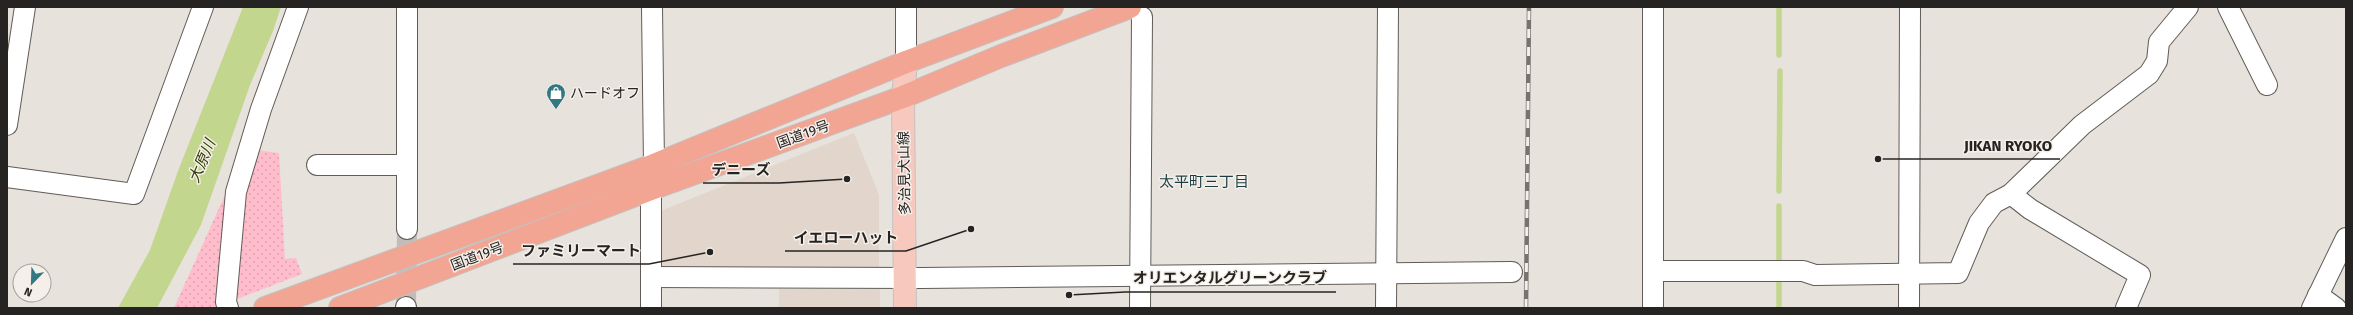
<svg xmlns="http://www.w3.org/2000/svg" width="2353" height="315" viewBox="0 0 2353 315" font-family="'Fira Sans','Noto Sans JP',sans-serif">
  <defs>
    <pattern id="grass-dots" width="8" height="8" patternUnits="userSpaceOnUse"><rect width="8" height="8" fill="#ffbdcb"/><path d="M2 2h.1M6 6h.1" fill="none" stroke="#daa2ae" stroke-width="1.8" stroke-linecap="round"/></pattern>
  </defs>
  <rect width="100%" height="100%" fill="#e8e2dd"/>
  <g fill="#e1d5cc">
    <polygon points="854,133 879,195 879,267 659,267 658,212"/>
    <rect x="779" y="289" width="101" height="19"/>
  </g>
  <g fill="url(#grass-dots)">
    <polygon points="256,150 279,153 285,259 296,258 302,274 232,301 243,188"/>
    <polygon points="238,166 219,307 174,308"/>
  </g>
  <polygon fill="#c2d68e" points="243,7 281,7 273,31 250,85 201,225 157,308 118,308 150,250 178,171"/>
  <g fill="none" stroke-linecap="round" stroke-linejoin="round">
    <g stroke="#c2d68e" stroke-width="5.5">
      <polyline points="1779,55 1779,7"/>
      <polyline points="1779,191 1780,71"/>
      <polyline points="1779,206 1779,264"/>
      <polyline points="1779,308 1779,279"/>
    </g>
    <polyline stroke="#c1bcb8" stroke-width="20" stroke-dasharray="20 10" stroke-linecap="butt" points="406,307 407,229"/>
    <g stroke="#615c57" stroke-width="22">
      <g id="minor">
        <polyline points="652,7 654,165"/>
        <polyline points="906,7 906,62"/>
        <polyline points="1653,7 1653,308"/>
        <polyline points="2228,7 2267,85"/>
        <polyline points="7,125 25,7"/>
        <polyline points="317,165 407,165"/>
        <polyline points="7,177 134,194 203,7"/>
        <polyline points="2011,194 2030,209 2140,275 2126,308"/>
        <polyline points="407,229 407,7"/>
        <polyline points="1653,271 1803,271 1815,275 1958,273 1979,223 1994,203 2011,194 2082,125 2149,74 2157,61 2159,42 2188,7"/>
        <polyline points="651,277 921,278 1512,272"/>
        <polyline points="2318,295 2336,308"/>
        <polyline points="228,308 226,302 236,192 261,109 298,7"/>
        <polyline points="406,308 406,307"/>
        <polyline points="651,308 651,189"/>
        <polyline points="1140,308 1142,17"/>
        <polyline points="1386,308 1388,7"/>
        <polyline points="1909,308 1910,7"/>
        <polyline points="2312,308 2346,238"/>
      </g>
    </g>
    <g stroke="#c2c2c1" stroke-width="24">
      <polyline id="major" points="905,308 903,97 906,62"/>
    </g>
    <g stroke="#c2c2c1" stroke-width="24">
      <g id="highway">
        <polyline points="265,308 654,165 906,62 1052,7"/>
        <polyline points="340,308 651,189 903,97 1001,56 1130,7"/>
      </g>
    </g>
    <use href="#minor" stroke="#fff" stroke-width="20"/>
    <use href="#major" stroke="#f7c9be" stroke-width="22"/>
    <use href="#highway" stroke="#f2a593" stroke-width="22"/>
    <g stroke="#76726f" stroke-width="4.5">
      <polyline id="rail" points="1526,308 1529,7"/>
    </g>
    <use href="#rail" stroke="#f5efea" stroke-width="3" stroke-dasharray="9" stroke-linecap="butt"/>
  </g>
  <defs>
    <g id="shop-pin" transform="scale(1)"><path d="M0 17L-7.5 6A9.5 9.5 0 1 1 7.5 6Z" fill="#317882" stroke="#f5efea"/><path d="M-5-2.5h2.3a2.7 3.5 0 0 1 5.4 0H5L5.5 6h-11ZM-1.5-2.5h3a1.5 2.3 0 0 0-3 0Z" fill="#fff"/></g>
  </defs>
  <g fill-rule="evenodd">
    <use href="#shop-pin" x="556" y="93"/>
  </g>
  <g text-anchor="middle" stroke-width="3" stroke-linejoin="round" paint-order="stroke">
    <g font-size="14" fill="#262422" stroke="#f5efea" text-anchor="start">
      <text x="570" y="98">ハードオフ</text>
    </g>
    <g font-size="14" fill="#262422" stroke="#f5efea">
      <text transform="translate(803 134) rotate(-20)" y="5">国道19号</text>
      <text transform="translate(904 173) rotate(-91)" y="5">多治見犬山線</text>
      <text transform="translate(477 256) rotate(-21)" y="5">国道19号</text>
    </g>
    <g font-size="15" font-style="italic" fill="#313c04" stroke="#f5efea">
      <text transform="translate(202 161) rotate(-67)" y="5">大原川</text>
    </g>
    <g font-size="15" fill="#1b3d42" stroke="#f5efea">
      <text x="1204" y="187">太平町三丁目</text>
    </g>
  </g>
  <path fill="none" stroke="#262422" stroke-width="1.5" d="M1878 159L1956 159H2060M847 179L779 183H703M971 229L906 251H785M710 252L649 264H513M1069 295L1125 292H1336"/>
  <g fill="#262422" stroke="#f5efea" stroke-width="1.5">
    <circle cx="1878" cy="159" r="4"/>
    <circle cx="847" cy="179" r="4"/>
    <circle cx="971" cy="229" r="4"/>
    <circle cx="710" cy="252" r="4"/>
    <circle cx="1069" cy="295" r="4"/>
  </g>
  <g font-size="15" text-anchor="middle" font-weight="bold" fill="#262422" stroke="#f5efea" stroke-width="3" stroke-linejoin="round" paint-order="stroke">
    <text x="2008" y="151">JIKAN RYOKO</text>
    <text x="741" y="175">デニーズ</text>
    <text x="846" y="243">イエローハット</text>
    <text x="581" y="256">ファミリーマート</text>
    <text x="1230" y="283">オリエンタルグリーンクラブ</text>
  </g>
  <rect width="2353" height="315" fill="none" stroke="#262422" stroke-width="16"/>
  <g transform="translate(32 283) rotate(203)"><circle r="19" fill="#f5efea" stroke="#a29e9a"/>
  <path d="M0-3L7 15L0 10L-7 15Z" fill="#317882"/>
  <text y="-6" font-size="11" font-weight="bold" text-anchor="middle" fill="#262422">N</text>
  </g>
</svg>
